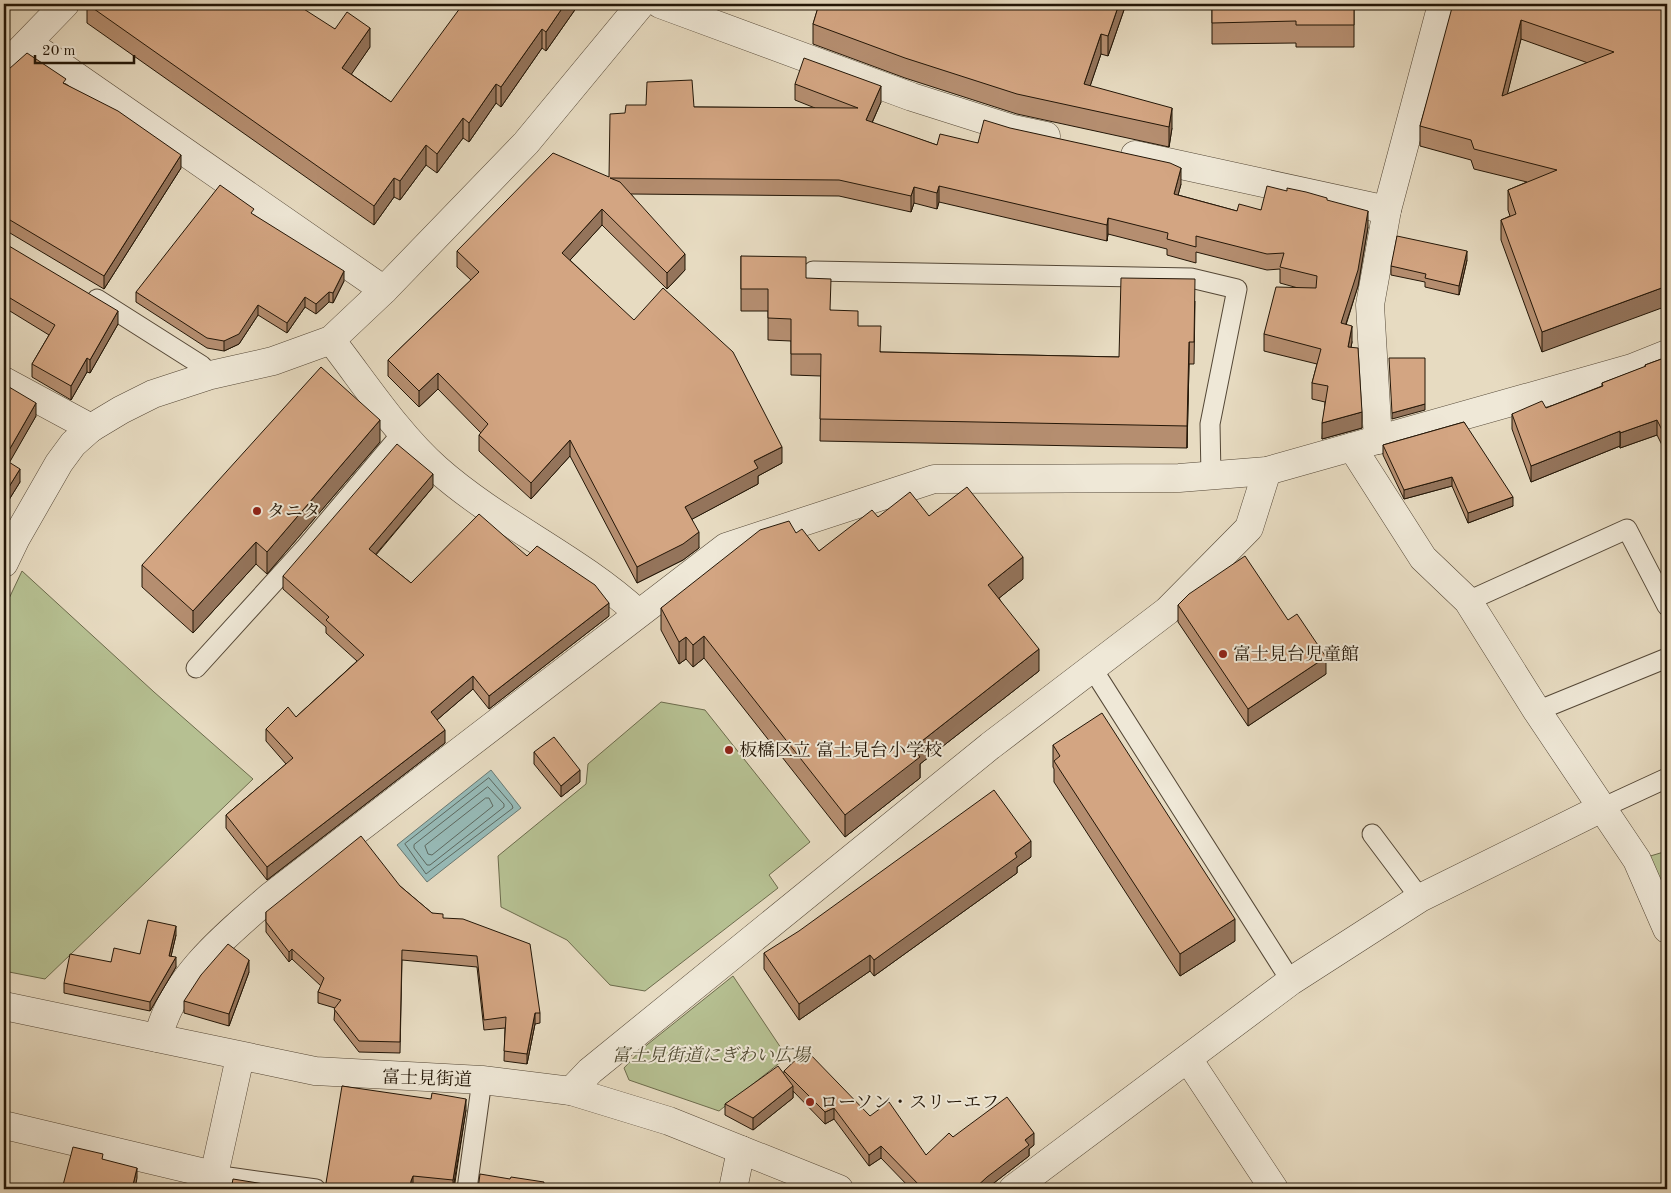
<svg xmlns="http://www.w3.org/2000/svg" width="1671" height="1193" viewBox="0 0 1671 1193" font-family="'Old Standard TT','Noto Serif JP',serif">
  <rect width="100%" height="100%" fill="#e7dbc1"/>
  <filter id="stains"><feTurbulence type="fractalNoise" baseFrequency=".004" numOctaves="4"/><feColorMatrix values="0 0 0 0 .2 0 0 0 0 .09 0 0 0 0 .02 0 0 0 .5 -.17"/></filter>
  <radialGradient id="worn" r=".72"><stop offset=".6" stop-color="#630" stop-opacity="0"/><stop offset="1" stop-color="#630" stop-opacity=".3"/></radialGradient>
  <g fill="#b6c092" stroke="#6c6b4c">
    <polygon points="22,571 154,692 253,779 45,979 4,971 4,609"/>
    <polygon points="661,702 705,710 810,842 769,875 778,888 645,991 610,985 567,940 501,907 498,856 586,784 588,764"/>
    <polygon points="1667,851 1667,928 1637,860"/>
    <polygon points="733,976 787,1057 719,1111 629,1080 624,1068 643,1048"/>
  </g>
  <polygon fill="#97bab7" stroke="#697871" points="491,770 521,808 427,882 397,845"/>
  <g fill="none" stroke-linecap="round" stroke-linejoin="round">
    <g stroke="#5d685f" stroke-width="1">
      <polygon points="489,778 512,805 513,808 426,874 405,844"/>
      <polygon points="488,787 504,804 504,807 430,865 427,865 414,848 414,845"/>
      <polygon points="486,798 489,798 493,806 432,855 428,854 425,846"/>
    </g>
    <g stroke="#544736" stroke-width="21">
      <g id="service">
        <polyline points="813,271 1191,278 1237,289 1210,424 1211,476"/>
        <polyline points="97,299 201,365 211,375"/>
        <polyline points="1468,601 1627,529 1667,606"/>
        <polyline points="196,668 306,547 403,432"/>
        <polyline points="1092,668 1291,981"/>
        <polyline points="1537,711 1667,658"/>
        <polyline points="1602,808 1667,778"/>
        <polyline points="1372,834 1420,898"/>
        <polyline points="214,1175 316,1189"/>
        <polyline points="467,1189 482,1080"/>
      </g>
    </g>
    <g stroke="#544736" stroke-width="29">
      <g id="minor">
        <polyline points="660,4 912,97 1013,129 1046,136"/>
        <polyline points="28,43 384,290"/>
        <polyline points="4,67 65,4"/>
        <polyline points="1135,155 1387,210"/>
        <path d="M331,340c32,41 67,95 106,129 62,55 140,88 201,144"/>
        <polyline points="4,381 91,428"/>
        <polyline points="1378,440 1370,305 1387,210 1442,4"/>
        <polyline points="1352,447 1423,558 1468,601 1537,711 1637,860 1667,929"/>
        <polyline points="4,563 16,538 59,463 73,444 91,428 121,410 153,394 211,375 273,361 331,340 384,290 526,143 641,4"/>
        <path d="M158,1038c14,-60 68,-103 113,-142l455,-349 208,-68 245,-1 88,-7 365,-103 35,-14"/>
        <polyline points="1188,1059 1274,1189"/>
        <polyline points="571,1091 590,1071 990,746 1167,611 1249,528 1267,471"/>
        <polyline points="4,1125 214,1175"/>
        <polyline points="211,1189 240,1057"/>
        <polyline points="733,1189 741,1150"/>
        <polyline points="1013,1189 1291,981 1420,898 1602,808"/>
      </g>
    </g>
    <g stroke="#544736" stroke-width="29">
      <polyline id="tertiary" points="4,1006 315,1071 482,1080 571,1091 669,1121 839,1189"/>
    </g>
    <use href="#service" stroke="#efe8d7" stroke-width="19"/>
    <use href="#minor" stroke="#efe8d7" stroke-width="28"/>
    <use href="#tertiary" stroke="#efe8d7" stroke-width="28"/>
  </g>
  <g fill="#b58e70" stroke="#231607" fill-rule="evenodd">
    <polygon points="87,4 335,29 370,47 351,74 391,102 579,4 546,51 542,48 501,107 496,103 469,142 463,138 437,173 426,165 400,200 394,197 374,225 87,23"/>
    <polygon points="807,4 1068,4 1072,5 1073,4 1126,4 1108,56 1101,54 1090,86 1172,128 1169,147 1017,114 905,78 813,44 813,24 818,8"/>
    <polygon points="1212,4 1354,4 1354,47 1296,47 1296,43 1212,44"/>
    <path d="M1667,4l-125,348 -41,-112v-20l9,-4 -2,-6v-20l19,-8 -53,-13 -3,-9 -51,-14v-20l35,-121zM1521,39l67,24 -81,31z"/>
    <polygon points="4,69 66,84 181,168 104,289 10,233 4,233"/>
    <polygon points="795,84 881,102 872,123 937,145 978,143 1181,184 1178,195 1237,211 1261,210 1287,191 1327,201 1368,227 1358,286 1346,325 1352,342 1351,347 1362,428 1322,439 1325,402 1312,399 1312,383 1317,364 1264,351 1264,334 1298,288 1280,283 1280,269 1267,270 1196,252 1196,263 1167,255 1167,249 1108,234 1107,241 939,202 937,209 914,203 911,212 839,196 631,194 685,270 667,289 602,225 570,260 782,463 758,476 758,484 692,519 699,548 683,560 637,583 570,456 531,499 479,451 479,435 481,433 438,389 419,407 388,376 388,360 471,280 457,267 457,251 609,177 694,107 815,108 795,100"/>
    <polygon points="254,215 344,281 333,303 329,302 316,314 305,307 287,333 258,315 239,344 224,351 207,348 136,302 136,292"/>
    <polygon points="4,243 118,324 90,373 87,372 71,400 32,377 32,364 49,335 5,308 4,310"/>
    <polygon points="741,256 806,278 830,310 858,326 881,352 1119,357 1195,301 1194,364 1189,364 1187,448 820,441 821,376 791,375 791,341 768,340 768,311 741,311"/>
    <polygon points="1467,260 1459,295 1425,287 1425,282 1391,275 1391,266"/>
    <polygon points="1667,357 1667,455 1657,435 1620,448 1620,446 1531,482 1512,429 1512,414 1546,408 1602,386 1602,383 1645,367 1645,365"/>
    <polygon points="4,384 36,416 9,462 20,482 7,503 4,501"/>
    <polygon points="1464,422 1513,506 1468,523 1452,486 1404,499 1383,455 1383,445"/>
    <polygon points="380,442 267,574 256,564 193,633 142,587 142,565"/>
    <polygon points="433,487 376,555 411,583 527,556 609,616 489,709 473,689 437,720 445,743 267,880 226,828 226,815 286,764 266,741 266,729 296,717 357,661 326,633 326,627 283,589 283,576"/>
    <polygon points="929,516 1023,579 999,598 1039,671 920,764 920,778 845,837 704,658 693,667 686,659 679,664 661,630 661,608 796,533 819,551 878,517"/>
    <polygon points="1178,605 1288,620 1326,674 1248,726 1178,622"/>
    <polygon points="1053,745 1235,941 1180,976 1054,782 1054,769 1053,767"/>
    <polygon points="534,752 580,782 561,797 534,764"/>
    <polygon points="1031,857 1017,867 1017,873 874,976 870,971 799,1020 764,969 764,953"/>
    <polygon points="400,886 432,913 443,918 540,1013 540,1023 535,1024 527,1064 504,1061 505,1028 484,1030 477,967 402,960 400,1053 359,1052 334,1020 335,1008 318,1003 318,992 321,986 292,959 289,962 266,932 266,912"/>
    <polygon points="176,935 171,956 176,967 150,1011 64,993 64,983 111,962 140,954"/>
    <polygon points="249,972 229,1026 184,1013 184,1001"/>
    <polygon points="784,1071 870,1116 926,1155 953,1137 1034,1145 1029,1149 1029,1156 986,1189 911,1189 881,1158 869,1166 834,1119 825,1124 793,1091 793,1098 753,1130 725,1115 725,1104 784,1073"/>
    <polygon points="342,1086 466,1110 454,1189 428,1189 413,1188"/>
  </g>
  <g fill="#94745b" stroke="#231607">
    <polygon points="565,4 579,4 546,51 546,32"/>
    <polygon points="1119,4 1126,4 1108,56 1108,36"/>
    <polygon points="1521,20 1521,39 1502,116 1502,96"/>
    <polygon points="370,28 370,47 342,88 342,68"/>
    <polygon points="542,29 542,48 501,107 501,87"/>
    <polygon points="1101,34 1101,54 1084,104 1084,84"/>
    <polygon points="496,84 496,103 469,142 469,123"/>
    <polygon points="881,86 881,102 866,136 866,120"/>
    <polygon points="1172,108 1172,128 1169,147 1169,127"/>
    <polygon points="463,118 463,138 437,173 437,154"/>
    <polygon points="426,145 426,165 400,200 400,181"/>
    <polygon points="181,155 181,168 104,289 104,276"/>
    <polygon points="1181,168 1181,184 1174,210 1174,194"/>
    <polygon points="394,178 394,197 374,225 374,206"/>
    <polygon points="939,186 939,202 937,209 937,193"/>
    <polygon points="914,187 914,203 911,212 911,196"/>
    <polygon points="602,209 602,225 562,269 562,253"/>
    <polygon points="1368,211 1368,227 1358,286 1341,339 1341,323"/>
    <polygon points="1108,218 1108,234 1107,241 1107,225"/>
    <polygon points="1467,251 1467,260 1459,295 1459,286"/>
    <polygon points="685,254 685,270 667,289 667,273"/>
    <polygon points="344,271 344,281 333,303 333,293"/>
    <polygon points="1667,286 1667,306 1542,352 1542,332"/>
    <polygon points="329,292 329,302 316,314 316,304"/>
    <polygon points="5,295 5,308 4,310 4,297"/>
    <polygon points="305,297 305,307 287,333 287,323"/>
    <polygon points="258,305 258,315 239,344 224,351 224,341"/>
    <polygon points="118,311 118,324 90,373 90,360"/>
    <polygon points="1352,326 1352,342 1348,363 1348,347"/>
    <polygon points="1189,342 1189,364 1187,448 1187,426"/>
    <polygon points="87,358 87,372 71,400 71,386"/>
    <polygon points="438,373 438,389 419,407 419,391"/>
    <polygon points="36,403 36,416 4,472 4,459"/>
    <polygon points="1425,404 1425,410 1392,419 1392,413"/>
    <polygon points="1362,412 1362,428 1322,439 1322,423"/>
    <polygon points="380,420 380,442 267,574 267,552"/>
    <polygon points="1657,420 1657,435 1620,448 1620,433"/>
    <polygon points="1620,431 1620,446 1531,482 1531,466"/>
    <polygon points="570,440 570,456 531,499 531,483"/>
    <polygon points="782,447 782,463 758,476 758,484 685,523 685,507 754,461"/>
    <polygon points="20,469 20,482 7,503 7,490"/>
    <polygon points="433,474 433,487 369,562 369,549"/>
    <polygon points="1452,477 1452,486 1404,499 1404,490"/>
    <polygon points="1513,497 1513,506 1468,523 1468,513"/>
    <polygon points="699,532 699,548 683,560 637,583 637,567"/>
    <polygon points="256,542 256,564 193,633 193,611"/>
    <polygon points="1023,557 1023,579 988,607 988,585"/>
    <polygon points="609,603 609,616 489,709 489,696"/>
    <polygon points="704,636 704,658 693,667 693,645"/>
    <polygon points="686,637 686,659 679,664 679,642"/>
    <polygon points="1039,649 1039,671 920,764 920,778 845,837 845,815 913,748"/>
    <polygon points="1326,657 1326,674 1248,726 1248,709"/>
    <polygon points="473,676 473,689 431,725 431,712"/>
    <polygon points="445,730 445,743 267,880 267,867"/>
    <polygon points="580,770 580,782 561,797 561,786"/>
    <polygon points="1031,841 1031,857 1017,867 1017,873 874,976 874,960"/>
    <polygon points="1235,919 1235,941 1180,976 1180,954"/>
    <polygon points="176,926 176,935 169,965 169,956"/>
    <polygon points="292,949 292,959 289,962 289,952"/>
    <polygon points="870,955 870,971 799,1020 799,1004"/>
    <polygon points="176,957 176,967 150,1011 150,1002"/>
    <polygon points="249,960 249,972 229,1026 229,1014"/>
    <polygon points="535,1013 535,1024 527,1064 527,1054"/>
    <polygon points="793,1086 793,1098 753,1130 753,1118"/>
    <polygon points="466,1099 466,1110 453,1189 453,1180"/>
    <polygon points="834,1108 834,1119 825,1124 825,1112"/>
    <polygon points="1034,1133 1034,1145 1029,1149 1029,1156 986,1189 974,1189 1025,1140"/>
    <polygon points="881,1146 881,1158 869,1166 869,1155"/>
    <polygon points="137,1168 137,1178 135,1189 132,1189"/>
    <polygon points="413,1176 413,1189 410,1189 411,1181"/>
  </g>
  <g fill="#d3a582" stroke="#231607" fill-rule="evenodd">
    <polygon points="87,4 296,4 335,29 347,12 370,28 342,68 391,102 463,4 565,4 546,32 542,29 501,87 496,84 469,123 463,118 437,154 426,145 400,181 394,178 374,206"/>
    <polygon points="819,4 1068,4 1072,5 1073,4 1119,4 1108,36 1101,34 1084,84 1172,108 1169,127 1017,94 905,58 813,24"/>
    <polygon points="1212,4 1354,4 1354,25 1296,25 1296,21 1212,23"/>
    <path d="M1453,4l2,1v-1h212v282l-125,46 -41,-112 15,-6 -8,-24 49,-20 -83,-21 -3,-9 -51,-14zM1521,20l93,32 -112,44z"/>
    <polygon points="27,53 66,79 63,83 118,111 181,155 104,276 10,220 4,220 4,69 9,69"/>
    <polygon points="804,58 881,86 866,120 937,145 940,134 978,143 984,120 1010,128 1170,163 1181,168 1174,194 1237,211 1239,204 1261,210 1267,186 1287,191 1287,188 1306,192 1327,198 1327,200 1368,211 1358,270 1341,323 1352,326 1348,347 1358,348 1362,412 1322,423 1328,386 1312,383 1321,349 1264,334 1276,287 1316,288 1317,276 1280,267 1284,253 1267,254 1196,236 1196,247 1167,239 1168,233 1108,218 1107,225 939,186 937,193 914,187 911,196 839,180 610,178 620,182 685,254 667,273 602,209 562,253 634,320 663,288 733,352 782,447 754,461 758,468 685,507 699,532 683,544 637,567 570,440 531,483 479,435 488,424 438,373 419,391 388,360 479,272 457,251 553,153 609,177 610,114 625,113 626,105 646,105 647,82 692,80 694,107 858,108 795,84"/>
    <polygon points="220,185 254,209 251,213 344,271 333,293 329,292 316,304 305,297 287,323 258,305 239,334 224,341 207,338 136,292"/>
    <polygon points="1397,236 1467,251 1459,286 1425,278 1426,274 1391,266"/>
    <polygon points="4,243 118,311 90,360 87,358 71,386 32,364 55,325 5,295 4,297"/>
    <polygon points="741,256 806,257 806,278 831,279 830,310 858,311 858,326 881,326 880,352 1119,357 1121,278 1195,279 1194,342 1189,342 1187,426 820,419 821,354 791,354 791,319 768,318 768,289 741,289"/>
    <polygon points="1667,357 1667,440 1657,420 1620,433 1620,431 1531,466 1512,414 1542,401 1546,408 1603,386 1602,383 1646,366 1645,365"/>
    <polygon points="1389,358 1425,358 1425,404 1392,413"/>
    <polygon points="321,367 380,420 267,552 256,542 193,611 142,565"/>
    <polygon points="4,384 36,403 4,459 20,469 7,490 4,488"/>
    <polygon points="1464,422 1513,497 1468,513 1452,477 1404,490 1383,445"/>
    <polygon points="397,444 433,474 369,549 411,583 479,514 527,556 537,546 595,585 609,603 489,696 473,676 431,712 445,730 267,867 226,815 293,758 266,729 288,707 296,717 364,655 326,620 329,617 283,576"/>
    <polygon points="967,487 1023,557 988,585 1039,649 913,748 920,757 845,815 704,636 693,645 686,637 679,642 661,608 760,530 789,521 796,533 802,529 819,551 872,510 878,517 910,492 929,516"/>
    <polygon points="1245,556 1288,620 1297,614 1326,657 1248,709 1178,605 1189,594"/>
    <polygon points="1102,713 1235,919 1180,954 1054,761 1060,756 1053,745"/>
    <polygon points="554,737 580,770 561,786 534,752"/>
    <polygon points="994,790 1031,841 1015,853 1017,857 874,960 870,955 799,1004 764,953 799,931"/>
    <polygon points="361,836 400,886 432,913 443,914 443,918 463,919 530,944 540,1013 535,1013 527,1054 504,1051 506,1017 484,1020 477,956 402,950 400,1042 359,1041 334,1009 341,1000 318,992 324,978 292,949 289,952 266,922 266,912"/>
    <polygon points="148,920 176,926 169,956 176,957 150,1002 64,983 70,954 111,962 114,948 140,954"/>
    <polygon points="228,944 249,960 229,1014 184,1001 201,975"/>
    <polygon points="806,1050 870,1116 889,1102 926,1155 949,1133 953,1137 1007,1097 1034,1133 1025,1140 1029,1145 987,1177 974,1189 923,1189 881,1146 869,1155 834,1108 825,1112 784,1071"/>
    <polygon points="778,1066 793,1086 753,1118 725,1104"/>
    <polygon points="342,1086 431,1099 432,1093 466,1099 453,1180 413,1176 411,1181 410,1189 325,1189"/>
    <polygon points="73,1147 103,1154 102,1159 137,1168 132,1189 62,1189"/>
    <polygon points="480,1174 510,1179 511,1177 544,1182 543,1189 478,1189"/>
    <polygon points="233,1179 295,1189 231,1189"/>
  </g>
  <g fill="#8f2418" stroke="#efe8d7" stroke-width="2">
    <circle cx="257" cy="511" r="5"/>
    <circle cx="1223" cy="654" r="5"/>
    <circle cx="729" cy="750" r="5"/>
    <circle cx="810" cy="1102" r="5"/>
  </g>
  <g text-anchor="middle" stroke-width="4" stroke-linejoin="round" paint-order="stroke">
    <g font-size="18" fill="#231607" stroke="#efe8d7" text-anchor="start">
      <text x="267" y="517">タニタ</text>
      <text x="1233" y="660">富士見台児童館</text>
      <text x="739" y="756">板橋区立 富士見台小学校</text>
      <text x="820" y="1108">ローソン・スリーエフ</text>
    </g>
    <g font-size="18" font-style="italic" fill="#4f4931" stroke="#efe8d7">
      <text x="711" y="1061">富士見街道にぎわい広場</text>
    </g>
    <g font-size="18" fill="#231607" stroke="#efe8d7">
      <text transform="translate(427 1078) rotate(2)" y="6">富士見街道</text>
    </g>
  </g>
  <rect width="1671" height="1193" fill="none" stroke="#e7dbc1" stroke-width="20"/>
  <rect x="5" y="5" width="1661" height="1183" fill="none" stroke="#231607" stroke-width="2.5"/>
  <rect x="10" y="10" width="1651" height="1173" fill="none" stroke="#231607"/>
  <path d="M35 55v8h99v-8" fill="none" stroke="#231607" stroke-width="2.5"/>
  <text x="42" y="55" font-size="15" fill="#231607" stroke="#efe8d7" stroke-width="4" paint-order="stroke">20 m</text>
  <rect width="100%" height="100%" filter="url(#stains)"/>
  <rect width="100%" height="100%" fill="url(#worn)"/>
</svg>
